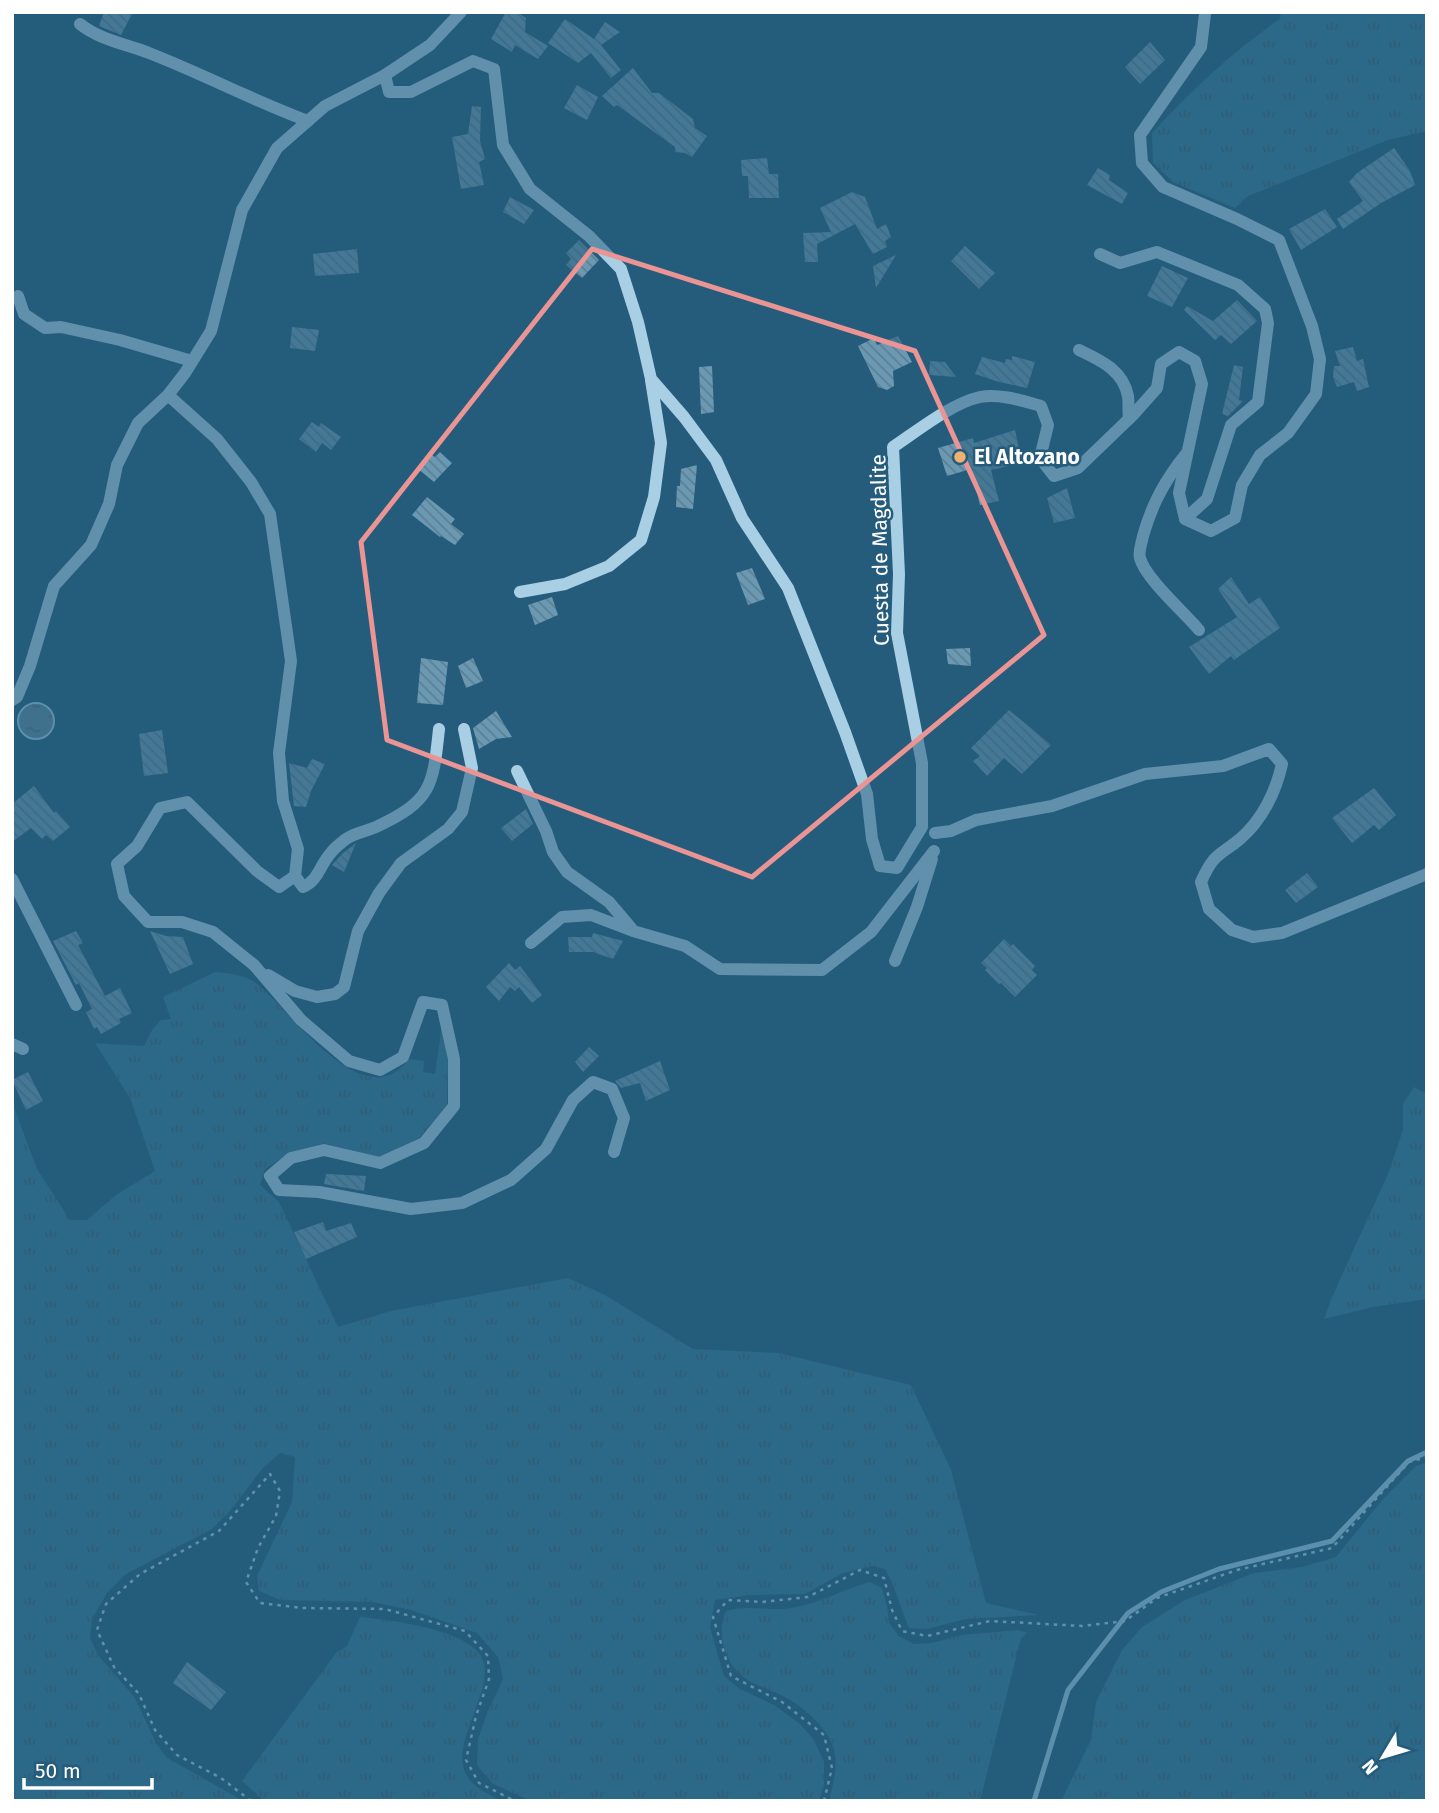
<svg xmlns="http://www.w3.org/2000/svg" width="1439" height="1813" viewBox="0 0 1439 1813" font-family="'Fira Sans',sans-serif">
  <defs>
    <pattern id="grass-tufts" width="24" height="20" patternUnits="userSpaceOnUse" patternTransform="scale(1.75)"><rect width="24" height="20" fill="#357598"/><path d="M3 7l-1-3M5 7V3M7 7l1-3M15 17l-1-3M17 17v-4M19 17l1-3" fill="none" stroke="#425e6e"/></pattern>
    <pattern id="water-ripples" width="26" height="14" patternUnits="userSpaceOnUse" patternTransform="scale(1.75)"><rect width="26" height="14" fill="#60879f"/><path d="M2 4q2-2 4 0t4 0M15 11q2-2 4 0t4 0" fill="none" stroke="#586f7e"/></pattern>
    <pattern id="building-back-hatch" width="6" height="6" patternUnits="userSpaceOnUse" patternTransform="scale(1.75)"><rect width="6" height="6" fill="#6a99b4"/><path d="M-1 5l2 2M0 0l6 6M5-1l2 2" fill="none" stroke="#607e90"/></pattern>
  </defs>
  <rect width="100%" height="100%" fill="#255c7c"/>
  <g fill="url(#grass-tufts)">
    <path d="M1281,12h146v119l-39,9 -140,56 -13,12 -62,-26 -20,-19 -1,-30c39,-42 80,-81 128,-114z"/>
    <path d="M215,972c14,1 30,3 41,11 35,27 107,137 153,76l15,2 -1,11 12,2 8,-56 5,33 -1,56 -28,31 -39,20 -55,-14 -34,8 -26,17 -5,16 19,17 59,125 53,-16 177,-33 37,17 88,54 86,4 132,32 40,85 35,133 53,12 -73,4 -39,10 -18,-1c-9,-20 -13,-40 -24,-59l-12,-3 -30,7 -38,21 -57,1 -33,5 -5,27 14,49 16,13 34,16 26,19 14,16 10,22v22l-5,17h-288l-38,-17 -16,-19 1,-26 10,-28 15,-32 -5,-22 -21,-24 -66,-23 -38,-8 -93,-2 -21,-9 -2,-15 35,-74 3,-45 -15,-4 -18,16 -32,42 -18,18 -86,45 -19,19 -15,26 -2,19 8,17 37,43 21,45 10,14 77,44h-231v-699l25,67 33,51h17l29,-25 39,-24 -25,-73 -35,-55 49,3 8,-16 9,-10 10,-1 -8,-22z"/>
    <polygon points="1414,1087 1427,1094 1427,1299 1373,1307 1324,1319 1332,1297 1388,1174 1403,1130 1403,1104"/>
    <polygon points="1427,1462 1427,1801 1061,1801 1091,1740 1096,1702 1122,1650 1142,1627 1185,1600 1254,1573 1302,1567 1336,1557 1383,1499 1416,1466"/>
    <path d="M870,1582l12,6 5,18 2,17 10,13 15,8 18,-1 29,-8 57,-5 9,3 -6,5 -41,163h-151c4,-18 10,-36 4,-54 -6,-20 -30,-40 -48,-50 -14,-8 -32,-11 -44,-22 -17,-15 -25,-44 -15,-64 23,-7 43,1 65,-3 28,-4 52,-19 79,-26z"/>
    <path d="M360,1617c30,3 97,11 118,35 26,29 -32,91 -11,124 7,12 22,19 35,25h-238l-22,-20 94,-128 11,-7z"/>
  </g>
  <circle fill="url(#water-ripples)" stroke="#9dcde5" stroke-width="2" cx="36" cy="721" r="18"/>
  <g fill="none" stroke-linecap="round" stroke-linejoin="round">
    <polyline stroke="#9dcde5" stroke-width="5" points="1034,1801 1068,1690 1128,1613 1161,1592 1219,1569 1332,1541 1408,1461 1427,1452"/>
  </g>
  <g fill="url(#building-back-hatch)">
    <polygon points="104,12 133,12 121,35 99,26"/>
    <polygon points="506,12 517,12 526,18 525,32 548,46 538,59 515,45 512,52 491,39"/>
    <polygon points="565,19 594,39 605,22 620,32 601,45 621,70 611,78 591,53 578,63 548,43"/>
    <polygon points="1150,42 1165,60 1140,84 1125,67"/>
    <polygon points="633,68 652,93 659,93 693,119 695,128 707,136 692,157 685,153 675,152 675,147 617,105 614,107 602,96"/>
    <polygon points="577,85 598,97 587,120 564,108"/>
    <polygon points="472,106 481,107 480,141 485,159 479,162 484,185 461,189 452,137 468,134"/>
    <polygon points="1394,148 1410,171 1415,185 1381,203 1343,229 1337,219 1363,201 1349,182 1357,173"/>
    <polygon points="767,158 769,174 778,174 779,198 749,198 748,176 742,176 741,160"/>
    <polygon points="1098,168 1110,175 1109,180 1128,193 1122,204 1087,185"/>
    <polygon points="852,192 865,197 877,229 886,224 891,237 885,241 887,247 873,254 855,224 817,244 818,262 805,262 803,233 831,232 820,208"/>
    <polygon points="510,197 534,210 524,224 503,212"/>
    <polygon points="1325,209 1337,227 1301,250 1289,229"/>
    <polygon points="579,240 599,260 582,278 566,265 571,259 566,253"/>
    <polygon points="965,246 995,273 979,289 951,261"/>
    <polygon points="357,249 359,273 315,276 313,254"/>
    <polygon points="896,255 876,288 873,266"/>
    <polygon points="1162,266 1188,278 1172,307 1147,296"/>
    <polygon points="1237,300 1257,321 1231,344 1221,335 1215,340 1184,310 1187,306 1213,321"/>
    <polygon points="292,327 319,330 315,351 290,348"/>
    <polygon points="898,336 912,362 893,371 894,386 887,390 878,387 858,346 874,338 877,345"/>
    <polygon points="1353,347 1357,361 1363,359 1369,387 1357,391 1354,382 1337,387 1333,377 1334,366 1340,366 1335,351"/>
    <polygon points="1012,356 1035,362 1027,388 999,382 975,374 982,357 1005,363 1006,359 1012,360"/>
    <polygon points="930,361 945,362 956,377 929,375"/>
    <polygon points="1234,365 1243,367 1239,400 1243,401 1228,416 1222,414"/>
    <polygon points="712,366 714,412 701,414 699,367"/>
    <polygon points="312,422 319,427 321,423 341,437 331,450 322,443 316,452 299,439"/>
    <polygon points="1015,430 1022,463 991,470 999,501 980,505 971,469 947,476 938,448 973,438 974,443"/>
    <polygon points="440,452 452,463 434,482 417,468 429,453 435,457"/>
    <polygon points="697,465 693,509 676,507 677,486 680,486 681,469"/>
    <polygon points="1067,488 1075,518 1054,523 1047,498"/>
    <polygon points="427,497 455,519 451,524 464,534 455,545 441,536 440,537 412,515"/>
    <polygon points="752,568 765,599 748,605 736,573"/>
    <polygon points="1231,577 1249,604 1260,597 1280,628 1234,660 1231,656 1209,674 1189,647 1237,617 1218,589"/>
    <polygon points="552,597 558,615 535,625 528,605"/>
    <polygon points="970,648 971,666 948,664 946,649"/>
    <polygon points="421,658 448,662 443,705 417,703"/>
    <polygon points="473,658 483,681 466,688 458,666"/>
    <polygon points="1009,710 1051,745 1022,774 1004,758 987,776 973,761 980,756 971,748"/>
    <polygon points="496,711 512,737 496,739 479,749 473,728"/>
    <polygon points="162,730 168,773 144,776 139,734"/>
    <polygon points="312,759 325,764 311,791 306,807 294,806 289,763 307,768"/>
    <polygon points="34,786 54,813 56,811 70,827 53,841 46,835 42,839 31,828 12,842 12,804"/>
    <polygon points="1374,788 1396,815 1379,830 1374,825 1352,843 1332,818"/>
    <polygon points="526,809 533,824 512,841 501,828"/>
    <polygon points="356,843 344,872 332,865 342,854"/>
    <polygon points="1307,873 1318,887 1296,903 1285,890"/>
    <polygon points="76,931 83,943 78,945 105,996 120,988 132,1013 119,1019 121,1023 101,1034 97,1027 94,1029 86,1012 92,1009 79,983 76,985 53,941"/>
    <polygon points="150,931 166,936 183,937 193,964 170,974"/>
    <polygon points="593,933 623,941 613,959 593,952 569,952 568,937 592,937"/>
    <polygon points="1004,939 1011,946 1013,944 1035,966 1032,970 1037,975 1015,997 1001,983 999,984 985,970 987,968 981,963"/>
    <polygon points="509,963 515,970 520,966 542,995 532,1003 519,987 515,991 510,987 499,1001 486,987"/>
    <polygon points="589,1047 599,1056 583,1072 575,1062"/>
    <polygon points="660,1061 670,1090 646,1101 640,1083 621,1088 615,1081"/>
    <polygon points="28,1072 43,1101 26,1110 12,1080"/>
    <polygon points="326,1174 366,1176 364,1191 324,1184"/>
    <polygon points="323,1222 326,1231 351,1223 357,1237 306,1259 294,1232"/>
    <polygon points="187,1662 226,1692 211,1710 173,1683"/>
  </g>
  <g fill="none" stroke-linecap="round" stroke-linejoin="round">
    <g stroke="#a9cfe5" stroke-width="2.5" stroke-dasharray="3.5 5" stroke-linecap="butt">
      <polyline points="251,1801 221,1778 177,1755 155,1730 139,1694 114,1667 97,1630 106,1604 140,1574 219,1531 270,1474 280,1491 276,1516 258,1548 246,1582 260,1603 302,1608 385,1609 465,1631 488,1656 489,1679 476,1716 466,1760 479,1783 515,1801"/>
      <polyline points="824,1801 832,1768 824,1735 782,1702 731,1676 713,1617 728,1600 762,1602 808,1597 860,1570 884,1578 892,1610 902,1631 927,1636 990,1621 1082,1626 1125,1621 1157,1598 1237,1570 1332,1548 1409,1462 1427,1457"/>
    </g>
    <g stroke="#a9cfe5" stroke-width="12">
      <path d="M80,24c20,16 46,20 69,29 54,21 105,48 159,68"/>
      <path d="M385,75l4,17h22l62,-31 21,8 9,76 27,44 59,47 32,33 17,53 13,57 33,38 32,43 26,58 46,70 57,144 22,62 5,45 8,27 17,2 25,-41v-64l-25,-130 2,-59 -6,-127c24,-16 59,-44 87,-50 19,-4 43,4 61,9l7,19 -8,33 14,18 24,-8 55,-53 24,-27 4,-24 18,-12 16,9 7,23 -23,109 6,26 26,12 24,-13 7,-33 18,-30 28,-22 28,-39 4,-35 -8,-33 -33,-86 -42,-21 -74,-32 -21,-24 -2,-28 61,-88 4,-33"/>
      <polyline points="1100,254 1120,263 1157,252 1238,285 1265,309 1268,323 1258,402 1231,425 1207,499 1185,519"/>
      <polyline points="18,296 24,314 45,328 61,327 120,340 192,361"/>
      <path d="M1079,350c21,10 44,20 49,46 1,7 0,15 1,23"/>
      <polyline points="168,395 217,439 251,482 270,514 291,661 279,753 283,801 298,849 295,876 279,887 257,871 187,802 160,808 137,846 117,864 124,896 148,922 182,922 213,932 254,965 301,1020 349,1061 380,1070 403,1057 423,1002 442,1005 454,1059 454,1106 424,1143 380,1163 324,1150 291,1158 270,1176 279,1190 319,1192 411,1209 462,1203 511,1180 546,1149 573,1100 593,1082 612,1089 624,1118 614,1152"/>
      <path d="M1186,454c-21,26 -34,50 -43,82 -1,7 -5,15 -3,22 5,20 45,55 59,72"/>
      <polyline points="520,592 565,584 609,566 641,540 654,497 661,443 651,380"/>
      <polyline points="12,700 17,697 30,666 54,586 91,545 109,504 117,465 138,423 168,395 185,373 211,331 242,210 277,148 325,106 385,75 430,45 461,12"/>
      <polyline points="517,771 546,831 553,852 567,872 609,902 631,928"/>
      <path d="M935,833l16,-2 25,-11 76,-14 93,-32 78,-8 46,-17 13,15c-6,28 -20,56 -42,75 -22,18 -26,14 -39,43l8,27 23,21 21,7 29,-4 145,-59"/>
      <path d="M295,876l8,11c15,-6 17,-22 27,-33 4,-6 11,-11 16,-15 8,-6 21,-8 30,-12 56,-26 57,-41 63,-98"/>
      <polyline points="12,879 76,1005"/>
      <polyline points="531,943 562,917 591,915 633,931 685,946 720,969 822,970 871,932 934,851"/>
      <polyline points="895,961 917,907 932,859"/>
      <polyline points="268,975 295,991 317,997 335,994 344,987 358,931 379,893 401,863 448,829 462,812 472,768 464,729"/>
      <polyline points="12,1044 23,1049"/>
    </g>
  </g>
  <path d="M0 0H1439V1813H0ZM592,249l323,102 129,284 -292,242 -365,-137 -26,-198z" fill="#255c7c" fill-opacity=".55" fill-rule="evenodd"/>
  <path fill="none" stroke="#ea9494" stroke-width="5" stroke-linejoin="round" d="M592,249l323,102 129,284 -292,242 -365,-137 -26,-198z"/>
  <circle fill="#eeb16e" stroke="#255c7c" stroke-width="2.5" cx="960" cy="457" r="7"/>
  <g text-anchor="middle" stroke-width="5" stroke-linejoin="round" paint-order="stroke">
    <g font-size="21" font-weight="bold" fill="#fff" stroke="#255c7c" text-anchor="start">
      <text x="974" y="464">El Altozano</text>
    </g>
    <g font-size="21" fill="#fff" stroke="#255c7c">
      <text transform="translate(880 550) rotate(-91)" y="7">Cuesta de Magdalite</text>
    </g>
  </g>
  <rect width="1439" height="1813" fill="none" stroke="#ffffff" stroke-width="28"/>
  <g transform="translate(1383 1757) rotate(232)" stroke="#255c7c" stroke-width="5" paint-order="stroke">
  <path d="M0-5L12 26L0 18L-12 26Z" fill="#ffffff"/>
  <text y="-10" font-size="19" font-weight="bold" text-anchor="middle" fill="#ffffff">N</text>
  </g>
  <path d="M24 1778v10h128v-10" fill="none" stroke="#ffffff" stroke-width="3.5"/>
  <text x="35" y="1778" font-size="21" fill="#ffffff" stroke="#255c7c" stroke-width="5" paint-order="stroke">50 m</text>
</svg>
